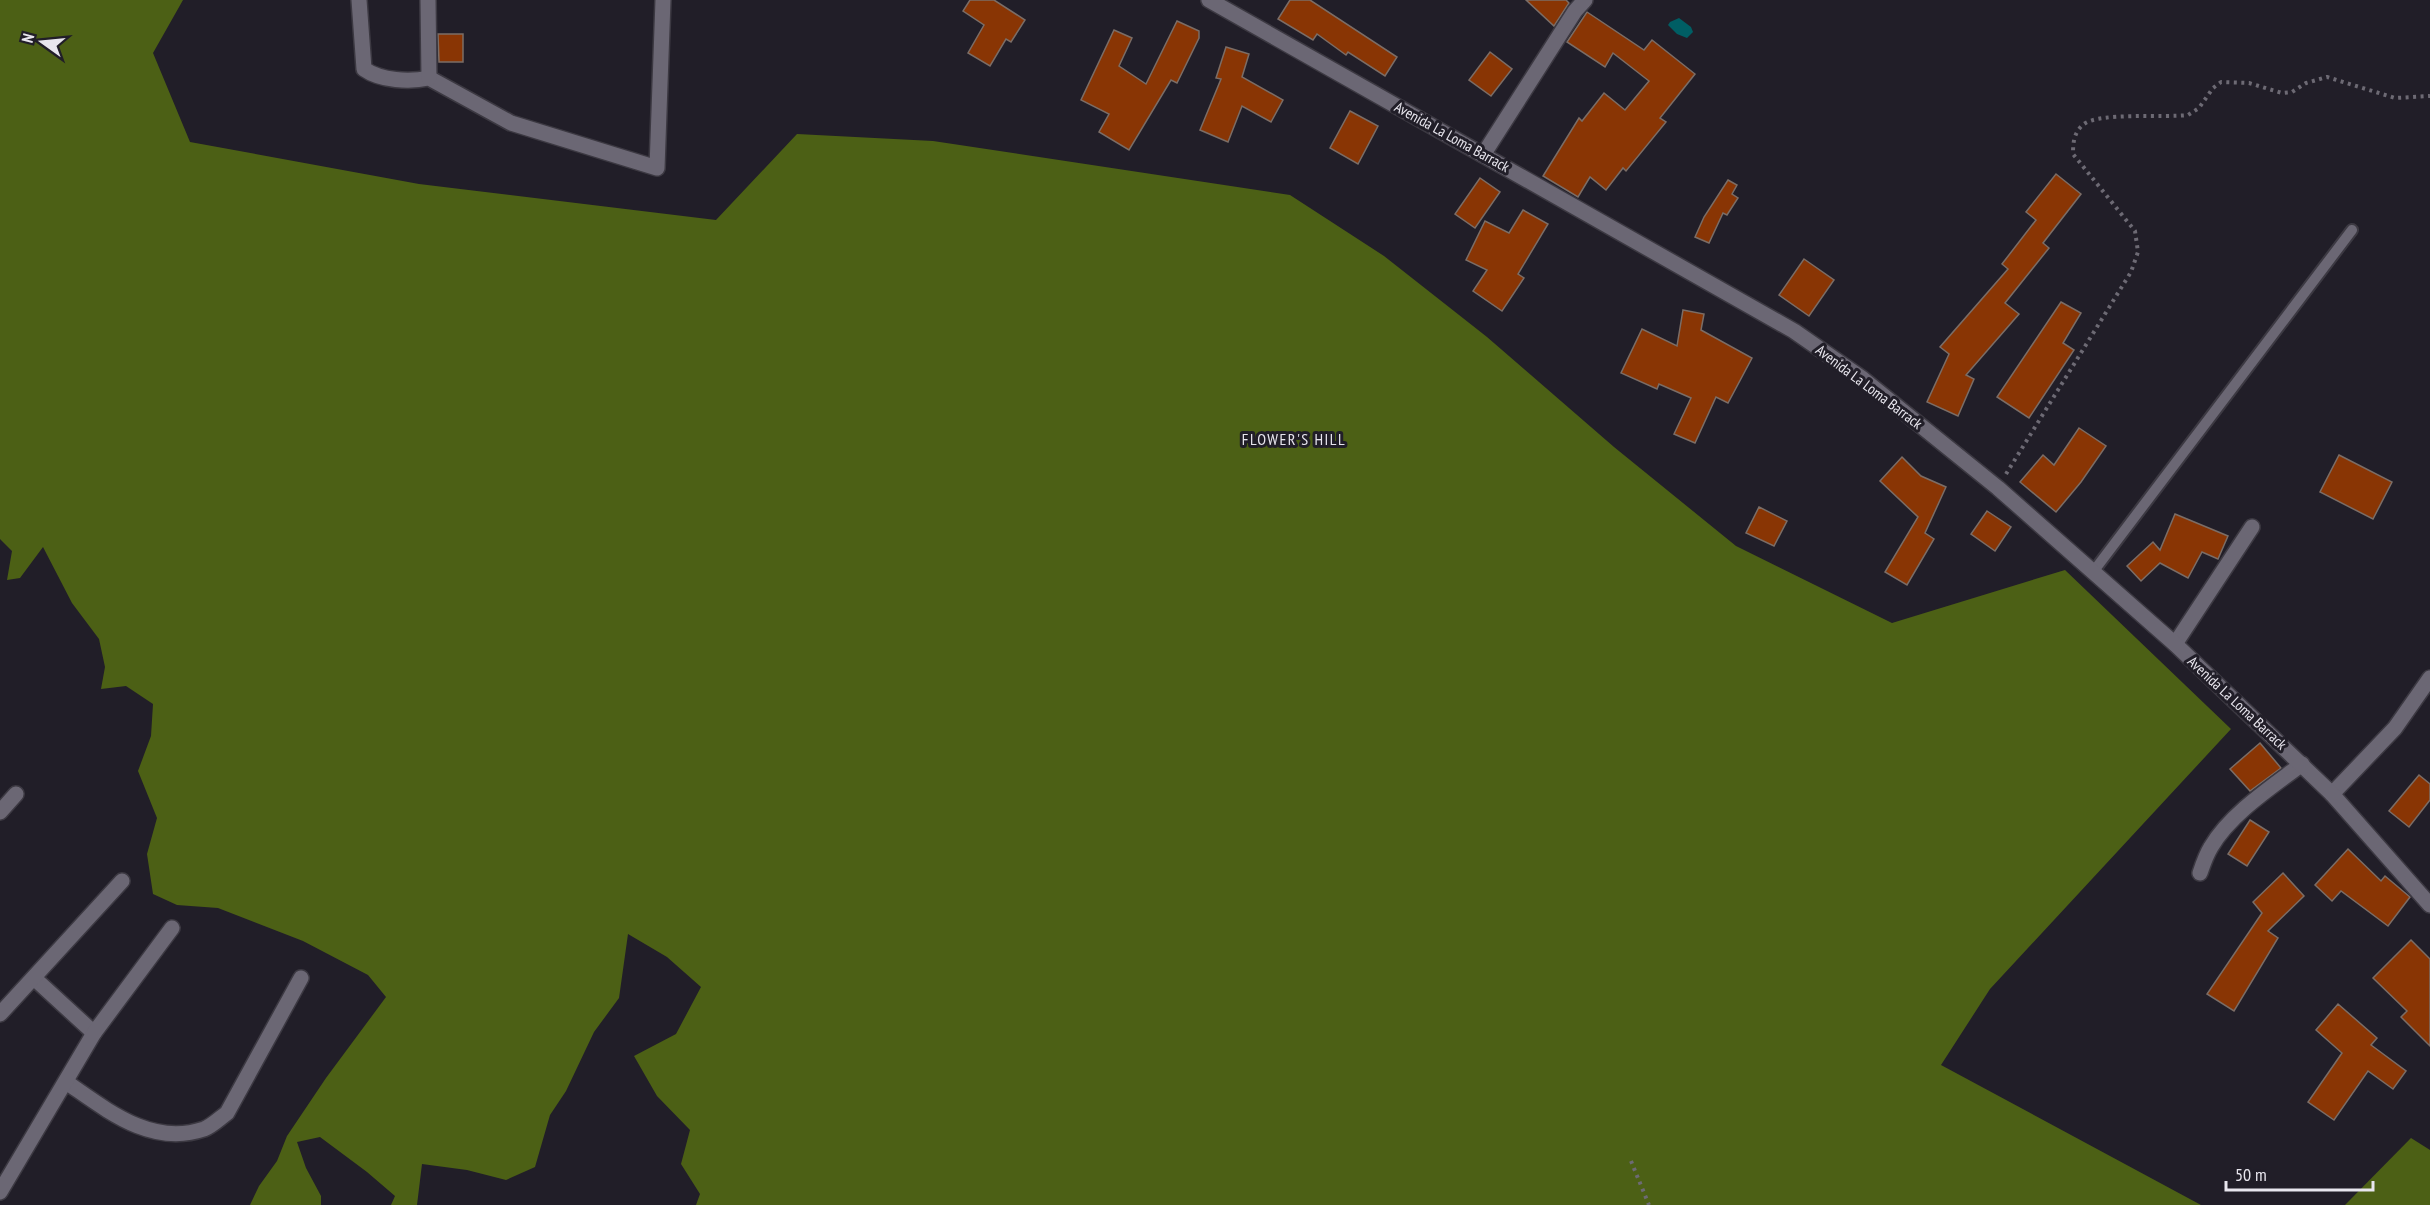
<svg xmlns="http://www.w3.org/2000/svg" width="2430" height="1205" viewBox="0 0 2430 1205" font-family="'PT Sans Narrow',sans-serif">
  <rect width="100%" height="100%" fill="#211e28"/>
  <g fill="#4c6015">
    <polygon points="0,0 183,0 153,53 190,142 419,184 716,220 797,134 933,141 1290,195 1384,256 1487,337 1614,447 1736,546 1892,623 2065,570 2231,729 1990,989 1941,1065 2201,1205 696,1205 700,1194 681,1164 690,1130 657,1096 634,1056 676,1034 701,987 667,957 628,934 619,998 594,1032 566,1091 550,1115 535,1167 506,1180 467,1170 422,1164 417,1205 391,1205 395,1196 367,1172 320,1137 297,1142 306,1168 321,1196 321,1205 250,1205 259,1186 277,1161 287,1136 326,1078 386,997 368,975 303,941 218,908 177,905 153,894 147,854 157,818 138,771 151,736 153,704 126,686 101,689 105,667 99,639 72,603 43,547 20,578 7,580 12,551 0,539"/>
    <polygon points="2411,1138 2430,1150 2430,1205 2345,1205"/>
  </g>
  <polygon fill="#005e64" points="1679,18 1691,27 1693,32 1687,38 1677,34 1668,25 1670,22"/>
  <g fill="#893504" stroke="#7b6d66" stroke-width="1.5">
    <polygon points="970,0 994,0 1025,20 1011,42 1006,39 990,66 968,53 984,25 963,11"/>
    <polygon points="1290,0 1310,0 1397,57 1385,76 1348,52 1346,55 1317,34 1313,40 1278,19"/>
    <polygon points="1526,0 1566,0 1569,3 1554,26"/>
    <polygon points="1587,12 1644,50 1652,40 1695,74 1660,118 1666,122 1626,171 1623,168 1606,190 1590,177 1578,197 1543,176 1579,118 1582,121 1604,93 1625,110 1649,81 1613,53 1605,67 1567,42"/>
    <polygon points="1177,21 1199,31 1199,38 1177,83 1171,80 1129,150 1099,132 1109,114 1081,100 1114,30 1132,38 1119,66 1146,84"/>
    <polygon points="438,34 463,34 463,62 439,62"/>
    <polygon points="1226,47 1249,54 1242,77 1283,100 1271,122 1242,106 1228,142 1200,130 1221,79 1216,78"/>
    <polygon points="1490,52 1512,69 1491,96 1469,80"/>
    <polygon points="1350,111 1378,126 1358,164 1330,148"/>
    <polygon points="2056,174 2081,194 2043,243 2049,248 2005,303 2019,314 1966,375 1974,379 1958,416 1927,402 1949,354 1940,347 2008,269 2002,264 2036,220 2026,212"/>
    <polygon points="1480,178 1500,192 1475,228 1455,214"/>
    <polygon points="1728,180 1737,185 1732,194 1738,198 1727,215 1723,213 1709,243 1695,237 1704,217"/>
    <polygon points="1523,210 1548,224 1518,274 1524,278 1502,311 1473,291 1487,270 1466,260 1485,221 1509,233"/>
    <polygon points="1804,259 1834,280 1809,316 1779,295"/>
    <polygon points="2061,302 2081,313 2063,343 2074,350 2029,418 1997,397"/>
    <polygon points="1683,310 1704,314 1701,330 1752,358 1728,403 1716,397 1695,443 1674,434 1691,398 1659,384 1657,389 1621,373 1642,329 1677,346"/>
    <polygon points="2079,428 2106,446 2081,482 2056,512 2020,482 2043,455 2054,465"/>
    <polygon points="2339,455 2392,482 2373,519 2320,492"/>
    <polygon points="1902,457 1921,476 1946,487 1925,533 1934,539 1907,585 1885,572 1918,517 1880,481"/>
    <polygon points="1759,507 1787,521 1774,546 1746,533"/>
    <polygon points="1987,511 2011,527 1995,551 1971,534"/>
    <polygon points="2175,514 2228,536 2218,559 2202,552 2188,578 2160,563 2141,581 2127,566 2153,542 2160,550"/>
    <polygon points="2260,743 2281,768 2250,791 2230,769"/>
    <polygon points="2419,775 2430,784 2430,800 2409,827 2389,811"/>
    <polygon points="2250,820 2269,832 2247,866 2228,854"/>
    <polygon points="2348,849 2381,881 2385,876 2410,897 2388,926 2341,891 2332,901 2315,885"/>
    <polygon points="2283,873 2304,896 2268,931 2278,938 2234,1011 2207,994 2262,913 2253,902"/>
    <polygon points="2411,940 2430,959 2430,1046 2401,1017 2407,1011 2373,978"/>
    <polygon points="2338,1004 2377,1038 2371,1045 2406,1071 2393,1089 2368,1071 2334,1120 2308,1102 2342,1053 2316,1030"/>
  </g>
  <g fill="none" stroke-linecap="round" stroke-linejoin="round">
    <g stroke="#3c3942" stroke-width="14">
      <polyline id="service" points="2093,572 2352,230"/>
    </g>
    <g stroke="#3c3942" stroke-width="18">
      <g id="minor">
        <path d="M359,0l5,69c17,12 46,13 65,9l82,45 146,45 6,-168"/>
        <polyline points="428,0 429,78"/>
        <polyline points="1483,155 1575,11 1585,0"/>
        <polyline points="2175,644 2252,527"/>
        <polyline points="2332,794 2395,728 2430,678"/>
        <polyline points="0,812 16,794"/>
        <path d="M2200,873c3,-9 6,-18 11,-26 19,-33 62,-61 91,-83"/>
        <polyline points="34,978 94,1033"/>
        <polyline points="0,1014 122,881"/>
        <path d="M66,1082c41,28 85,65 138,47 8,-3 16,-11 23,-16l74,-135"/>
        <polyline points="0,1192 94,1033 172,928"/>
      </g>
    </g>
    <g stroke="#3c3942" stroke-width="18">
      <polyline id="secondary" points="1209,0 1794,331 1863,379 1998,488 2175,644 2332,794 2430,905"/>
    </g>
    <g stroke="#6d6a74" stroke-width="4" stroke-dasharray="3 4.5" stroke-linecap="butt">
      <path d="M2006,474l125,-202 7,-20 -3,-21 -62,-77c0,-12 1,-22 11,-30 16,-12 81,-6 104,-9l11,-7 14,-20 8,-6 28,1 33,10 10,-1 14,-9 21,-6 68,21 35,-2"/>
      <polyline points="1631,1161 1649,1205"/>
    </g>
    <use href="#service" stroke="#6b6774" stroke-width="10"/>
    <use href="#minor" stroke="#6b6774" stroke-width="15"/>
    <use href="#secondary" stroke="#6b6774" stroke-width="15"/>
  </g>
  <g text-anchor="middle" stroke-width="6" stroke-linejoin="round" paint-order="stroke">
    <g font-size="15" fill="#e8e6ee" stroke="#211e28">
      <text transform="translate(1452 137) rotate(29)" y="5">Avenida La Loma Barrack</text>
      <text transform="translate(1869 387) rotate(37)" y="5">Avenida La Loma Barrack</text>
      <text transform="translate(2237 703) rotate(43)" y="5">Avenida La Loma Barrack</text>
    </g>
    <g font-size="16" letter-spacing="1.5" fill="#e8e6ee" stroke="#211e28">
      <text x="1294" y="445">FLOWER'S HILL</text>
    </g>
  </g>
  <g transform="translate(42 42) rotate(285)" stroke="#211e28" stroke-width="4.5" paint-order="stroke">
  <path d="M0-4.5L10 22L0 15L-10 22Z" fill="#e8e6ee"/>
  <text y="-9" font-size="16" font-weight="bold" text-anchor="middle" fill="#e8e6ee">N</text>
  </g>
  <path d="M2226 1181v9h147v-9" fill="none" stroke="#e8e6ee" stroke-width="3"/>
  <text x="2235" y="1181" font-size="18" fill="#e8e6ee" stroke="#211e28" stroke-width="4.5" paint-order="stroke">50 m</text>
</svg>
